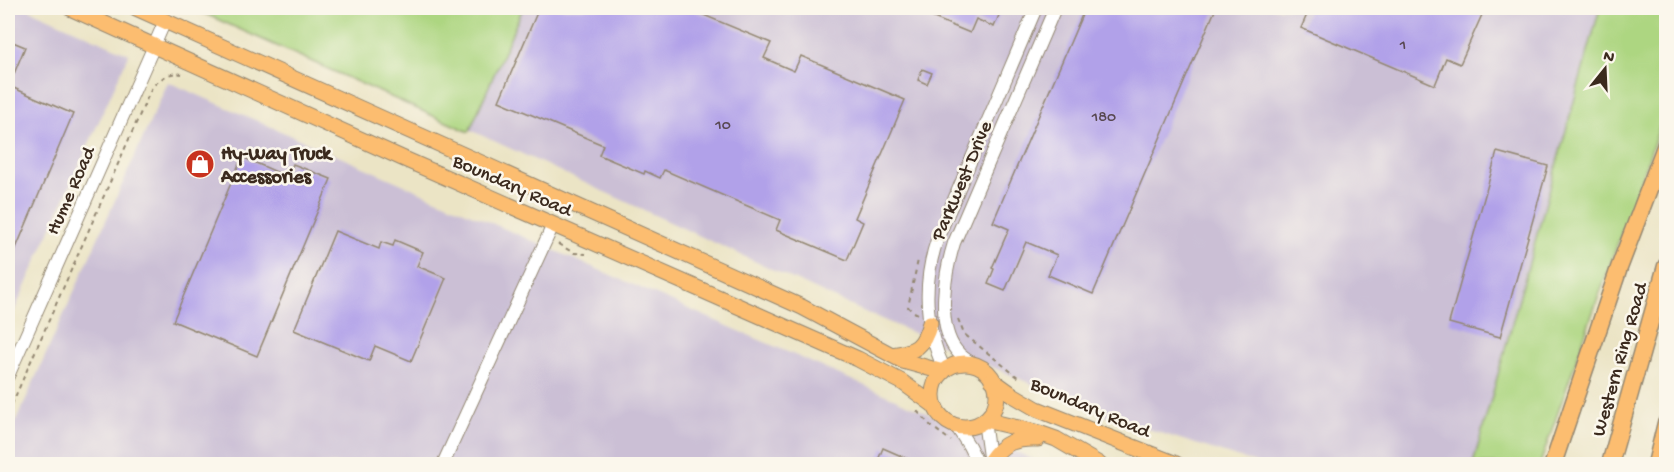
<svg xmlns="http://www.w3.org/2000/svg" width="1674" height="472" viewBox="0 0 1674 472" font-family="'Gochi Hand',sans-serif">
  <rect width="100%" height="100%" fill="#fbf7ec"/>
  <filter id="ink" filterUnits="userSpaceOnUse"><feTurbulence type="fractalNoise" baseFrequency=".0167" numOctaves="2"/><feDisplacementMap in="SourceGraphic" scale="12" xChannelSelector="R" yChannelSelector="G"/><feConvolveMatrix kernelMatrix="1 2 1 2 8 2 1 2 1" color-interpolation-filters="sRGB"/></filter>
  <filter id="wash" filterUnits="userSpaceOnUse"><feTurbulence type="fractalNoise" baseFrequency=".008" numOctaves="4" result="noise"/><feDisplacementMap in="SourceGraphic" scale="24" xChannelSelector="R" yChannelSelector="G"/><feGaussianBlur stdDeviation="1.35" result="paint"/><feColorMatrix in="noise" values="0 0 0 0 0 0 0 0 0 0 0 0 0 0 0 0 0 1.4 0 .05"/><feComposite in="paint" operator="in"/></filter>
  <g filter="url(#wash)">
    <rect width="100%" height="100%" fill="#ebe4c5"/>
    <g fill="#cbbfd5">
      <polygon points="8,8 26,8 129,54 8,325"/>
      <polygon points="520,8 1600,8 1473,464 1259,464 1101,414 858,309 468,129"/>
      <polygon points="168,82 1044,464 8,464 8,439"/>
    </g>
    <g fill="#add681" stroke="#748050" stroke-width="1.5">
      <polygon points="192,8 523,8 469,132"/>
      <polygon points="1600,8 1666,8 1666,109 1593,312 1540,464 1473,464"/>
    </g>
    <g id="blocks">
      <g fill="#b1a1e9">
        <polygon points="539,8 687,8 771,43 764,58 794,71 801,56 905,100 855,218 863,222 847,260 776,230 780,220 664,170 660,178 645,171 644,174 599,155 603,145 499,101"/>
        <polygon points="910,8 1002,8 994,27 976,19 970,33"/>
        <polygon points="1085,8 1216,8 1093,294 1048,275 1057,255 1026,242 1005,291 988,284 994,269 992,268 1009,229 993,222"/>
        <polygon points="1310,8 1485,8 1460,64 1446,58 1435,85 1301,28"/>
        <polygon points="8,40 25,47 9,86 73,114 8,267"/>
        <polygon points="922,69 932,73 927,84 918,80"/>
        <polygon points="1497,152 1548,166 1500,337 1449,323"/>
        <polygon points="242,157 288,177 293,164 331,179 257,356 173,321"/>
        <polygon points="335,231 379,249 381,242 393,246 395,240 423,252 417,266 446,278 411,361 375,346 369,361 294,330"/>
        <polygon points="883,448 922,465 876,465"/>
      </g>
    </g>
  </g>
  <g filter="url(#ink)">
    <use href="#blocks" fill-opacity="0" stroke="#938772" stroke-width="1.5"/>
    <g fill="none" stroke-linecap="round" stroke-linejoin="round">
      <g stroke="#938772" stroke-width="14">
        <g id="minor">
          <path d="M975,365c-7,-4 -14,-8 -19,-15 -20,-26 -11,-78 -2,-107l101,-235"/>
          <path d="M945,371c-21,-45 -23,-88 -7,-134l98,-229"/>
          <polyline points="8,376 165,21"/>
          <polyline points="984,421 990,464"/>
          <polyline points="956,426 969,446 978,464"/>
          <polyline points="443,464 553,225"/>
        </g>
      </g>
      <g stroke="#938772" stroke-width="17">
        <g id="major">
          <polyline points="70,8 402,158 858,359 902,382 935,406"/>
          <polyline points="136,8 802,307 903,361 943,372"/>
          <path d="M892,355c24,-4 31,-7 38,-32"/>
          <circle cx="965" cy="395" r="32"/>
          <polyline points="992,380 1013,395 1037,409 1176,464"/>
          <polyline points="985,420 1039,433 1056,439 1099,464"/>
          <path d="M990,461c13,-19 26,-23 48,-22"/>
        </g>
      </g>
      <g stroke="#938772" stroke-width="19">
        <g id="highway">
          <polyline points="1553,464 1619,268 1666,144"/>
          <polyline points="1610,464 1666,266"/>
          <polyline points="1656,464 1666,423"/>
        </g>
      </g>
      <g stroke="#938772" stroke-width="2" stroke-dasharray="4.5 4.5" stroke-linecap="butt">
        <polyline points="558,244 574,253 586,254"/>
        <polyline points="918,314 912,311 908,307 918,260"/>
        <polyline points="958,319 964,334 1019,378"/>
        <polyline points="917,411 931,426 951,441"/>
        <path d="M8,413l144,-326c8,-8 18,-16 30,-13"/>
      </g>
      <use href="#minor" stroke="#fff" stroke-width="12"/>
      <use href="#major" stroke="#fcbd6f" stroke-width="15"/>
      <use href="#highway" stroke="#fcbd6f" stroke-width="16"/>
    </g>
  </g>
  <defs>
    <g id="shop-disc" transform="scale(1.5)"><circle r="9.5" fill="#c8321e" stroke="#fbf7ec"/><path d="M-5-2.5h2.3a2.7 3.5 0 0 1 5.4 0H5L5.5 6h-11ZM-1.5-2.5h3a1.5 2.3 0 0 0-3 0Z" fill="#fff"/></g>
  </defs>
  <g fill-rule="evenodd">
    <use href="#shop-disc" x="200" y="164"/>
  </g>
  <g text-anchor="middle" stroke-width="5" stroke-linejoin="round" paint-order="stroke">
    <g font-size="16" fill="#584851">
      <text x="1403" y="49">1</text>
      <text x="1104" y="121">180</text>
      <text x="723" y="129">10</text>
    </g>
    <g font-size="20" font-weight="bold" fill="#3b2a1e" stroke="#fbf7ec" text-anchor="start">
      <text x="221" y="159">Hy-Way Truck<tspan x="221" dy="23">Accessories</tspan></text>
    </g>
    <g font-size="20" fill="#3b2a1e" stroke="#fbf7ec">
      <text transform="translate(960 180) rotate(-67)" y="7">Parkwest Drive</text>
      <text transform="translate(513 184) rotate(24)" y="7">Boundary Road</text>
      <text transform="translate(69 190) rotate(-66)" y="7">Hume Road</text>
      <text transform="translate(1618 359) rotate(-74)" y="7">Western Ring Road</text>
      <text transform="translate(1091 406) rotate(23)" y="7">Boundary Road</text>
    </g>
  </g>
  <rect width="1674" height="472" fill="none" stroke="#fbf7ec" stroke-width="30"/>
  <g transform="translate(1605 69) rotate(18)" stroke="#fbf7ec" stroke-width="4.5" paint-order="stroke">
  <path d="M0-4.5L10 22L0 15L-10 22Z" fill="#3b2a1e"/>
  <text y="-9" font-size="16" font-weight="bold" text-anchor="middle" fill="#3b2a1e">N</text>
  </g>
</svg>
